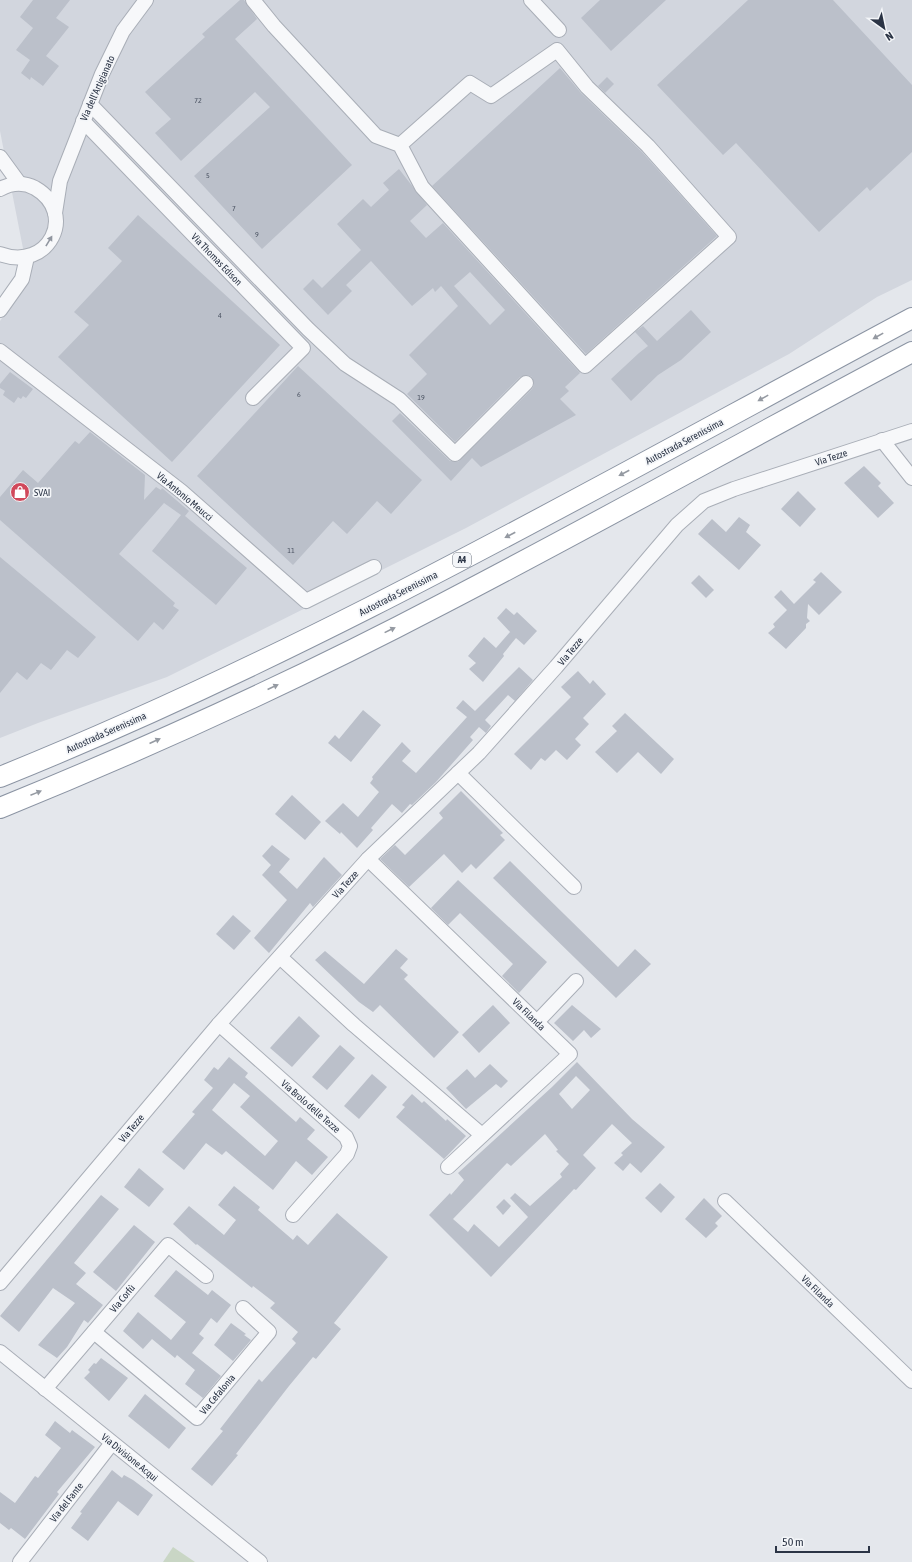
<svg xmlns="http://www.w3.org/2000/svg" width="912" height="1562" viewBox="0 0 912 1562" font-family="'Asap Condensed',sans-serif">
  <rect width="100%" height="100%" fill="#e4e7ec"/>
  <polygon fill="#d2d6de" points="0,0 912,0 912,280 877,297 789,354 466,528 167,677 38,723 0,738 0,321 29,279 0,131"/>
  <polygon fill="#c9d6c5" points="173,1547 195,1562 163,1562"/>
  <g fill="#bbc0ca" fill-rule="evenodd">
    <polygon points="33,0 70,0 56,18 69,27 46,56 59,66 43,86 31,77 30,80 21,73 30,60 16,50 33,28 20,17"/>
    <polygon points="240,0 244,0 257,19 235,39 352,165 262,249 194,176 270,107 255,92 181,161 155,133 171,119 145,92 205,37 202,34"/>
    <polygon points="600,0 666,0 611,51 581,18"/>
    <polygon points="748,0 833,0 912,85 912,152 870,191 867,187 819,232 736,143 723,155 657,85"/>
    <polygon points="560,68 581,93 642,152 717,236 586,354 432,186"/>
    <polygon points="607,77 614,84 605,93 598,86"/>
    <path d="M399,169l28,36 -17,16 16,17 17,-15 137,150 -15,14 4,4 -9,8 16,16 -95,52 -9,-9 -21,23 -59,-60 8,-8 50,48 8,1 74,-73 2,-4 -2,-8 -4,-2 -8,2 -65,65 -48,-48 20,-20 -18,-19 49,-49 -17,-20 -6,6 -2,-4 -21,18 -41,-45 -25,24 6,6 -24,24 -25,-26 10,-10 9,9 39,-38 -24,-26 26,-25 8,8 18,-17 -6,-7zM470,272l35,38 -15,15 -36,-39z"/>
    <polygon points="138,215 280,345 172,462 58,357 89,325 74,312 122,261 108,248"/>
    <polygon points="691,310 711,332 681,360 658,375 631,401 611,379 639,353 648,346 635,332 643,326 657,341"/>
    <polygon points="298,366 422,480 391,514 377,501 347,534 333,521 293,565 197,476"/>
    <polygon points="10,372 33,389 26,398 23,396 21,399 18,397 14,403 3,395 5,391 0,388 0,384"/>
    <polygon points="90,432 145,475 144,500 156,487 161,490 162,488 189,511 185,516 247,568 216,605 152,551 181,515 164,503 119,554 175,603 173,606 179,610 163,630 154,622 138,641 0,520 0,497 23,470 38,483 75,441 79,444"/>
    <polygon points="864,466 881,483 878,486 894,503 878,518 844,483"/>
    <polygon points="798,491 816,509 800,527 781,509"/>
    <polygon points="739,517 750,525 746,532 761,545 739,570 698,534 712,519 726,532"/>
    <polygon points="0,557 96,637 78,658 67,650 51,670 41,663 27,680 17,672 0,693"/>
    <polygon points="821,572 842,592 819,615 808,604 807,618 810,621 806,624 806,628 786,649 768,633 775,627 773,624 787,610 774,597 781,590 794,604 816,582 813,580"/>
    <polygon points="699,575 714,590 706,598 691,583"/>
    <polygon points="506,608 514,615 517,612 537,631 524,645 516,638 503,654 504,656 483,682 469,669 476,663 468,656 484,637 496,648 510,632 511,633 497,618"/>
    <polygon points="519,667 533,680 515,701 508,695 485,720 491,726 486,733 479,727 470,737 473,740 436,782 412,805 410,804 402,813 392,804 371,828 373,830 357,848 341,832 340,834 325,821 343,803 358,817 379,792 370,783 373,779 372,777 402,742 411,751 402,761 416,773 467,717 456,708 463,700 475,711"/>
    <polygon points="578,671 590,684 593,680 606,694 583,718 589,724 575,739 581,745 567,760 556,750 545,761 541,758 531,770 514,754 571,697 561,687"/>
    <polygon points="363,710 381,725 351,762 328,743 335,735 339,739"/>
    <polygon points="625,713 674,759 661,774 638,752 617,773 595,752 617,731 612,726"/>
    <polygon points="461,791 503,833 500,835 505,840 476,869 471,864 462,873 444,854 409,887 380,859 395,845 405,855 443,818 439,813"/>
    <polygon points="292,795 321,822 305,840 275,814"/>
    <polygon points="272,845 290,859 279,872 297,889 324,857 342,875 313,907 310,903 269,953 254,938 287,900 262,875 271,865 262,856"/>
    <polygon points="510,861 618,967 635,949 651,964 616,998 493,878"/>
    <polygon points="458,880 547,962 519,993 502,976 513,964 460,913 448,925 431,908"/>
    <polygon points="233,915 251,931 234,950 216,934"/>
    <polygon points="396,949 408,959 400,968 408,975 404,979 459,1032 434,1058 380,1005 373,1012 359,1002 315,960 325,951 364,984"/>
    <polygon points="493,1005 510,1023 479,1053 462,1035"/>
    <polygon points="572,1005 601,1029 591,1038 584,1030 573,1041 554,1023"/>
    <polygon points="299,1016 320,1036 292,1067 270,1048"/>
    <polygon points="340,1045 355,1058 327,1090 312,1077"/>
    <path d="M229,1057l19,16 -3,4 51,45 4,-5 15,13 -8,9 21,18 -16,18 -16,-14 -23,29 -47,-39 -4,4 -16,-12 -22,27 -22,-18 33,-38 -3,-2 21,-24 -9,-8 10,-13 4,3zM234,1083l16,13 -10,11 38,34 -13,15 -53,-46z"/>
    <path d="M577,1062l55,57 33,28 -24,26 -11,-10 -7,8 -9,-8 9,-8 -2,-2 11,-10 -20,-19 -29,31 13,13 -20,22 -2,-1 -83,88 -62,-62 21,-22 1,2 13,-15 -6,-7 94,-86zM576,1076l14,14 -18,19 -13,-15zM545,1134l13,16 -2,1 13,13 -9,10 2,3 -32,29 -15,-13 -5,5 18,19 -29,30 -25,-23 -6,8 -15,-13 54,-56 4,3z"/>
    <polygon points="490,1064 508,1081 501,1088 496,1084 466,1109 446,1088 467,1069 475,1078"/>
    <polygon points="372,1074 387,1087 359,1119 344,1106"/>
    <polygon points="412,1094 422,1103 424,1101 446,1121 447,1119 466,1136 444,1159 396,1117 405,1107 402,1105"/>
    <polygon points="139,1168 164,1189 149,1207 124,1187"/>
    <polygon points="660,1183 675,1197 661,1213 645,1198"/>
    <polygon points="234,1186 260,1207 258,1210 293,1240 297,1235 308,1245 337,1213 388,1257 334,1323 341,1329 316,1359 313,1357 289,1386 236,1454 238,1455 212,1486 191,1469 223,1431 220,1429 259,1379 262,1382 296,1343 292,1339 298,1332 270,1308 275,1303 253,1286 252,1288 197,1244 196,1245 173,1224 189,1206 224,1235 236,1220 218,1205"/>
    <polygon points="101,1195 119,1209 74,1263 86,1273 76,1284 103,1305 88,1323 84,1320 67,1347 57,1358 38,1345 75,1303 53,1288 19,1332 0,1316"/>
    <polygon points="704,1198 722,1216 715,1223 718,1226 706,1238 685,1219"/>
    <polygon points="504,1199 511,1206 503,1215 496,1207"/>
    <polygon points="134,1225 155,1242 116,1291 93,1272"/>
    <polygon points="176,1270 208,1295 212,1290 231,1305 217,1323 211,1318 199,1334 204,1338 192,1353 221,1376 203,1398 185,1384 195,1370 177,1355 175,1358 152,1339 143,1349 123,1331 138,1312 171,1340 186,1322 154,1296"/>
    <polygon points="231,1323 246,1334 244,1335 251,1340 233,1361 214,1345"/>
    <polygon points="101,1358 128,1378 109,1401 84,1378 90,1372 88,1370 94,1363 96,1364"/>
    <polygon points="145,1394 186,1428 169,1449 128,1416"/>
    <polygon points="55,1421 70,1433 72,1430 95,1447 57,1492 59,1494 25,1539 11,1528 9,1530 0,1523 0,1492 15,1503 35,1476 38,1478 61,1448 45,1435"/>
    <polygon points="112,1470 122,1478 124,1475 133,1480 153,1495 138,1516 118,1501 88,1541 71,1528 82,1513 80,1512"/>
  </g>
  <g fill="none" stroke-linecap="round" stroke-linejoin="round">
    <g stroke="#a9aeb7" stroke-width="16">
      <g id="minor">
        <polyline points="253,0 274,26 376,136 400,145 422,187 585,366 729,237 648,146 587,87 557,50 491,96 470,83 400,145"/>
        <polyline points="531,0 559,30"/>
        <polyline points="90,104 308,329 345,364 399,399 455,454 526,383"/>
        <polyline points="83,121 303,348 253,398"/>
        <polyline points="0,157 19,183"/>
        <path d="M0,189c11,-6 24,-7 35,-1 43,25 14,84 -35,66"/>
        <polyline points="55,213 60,181 102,74 123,31 146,0"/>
        <polyline points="0,310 22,279 27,257"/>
        <polyline points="0,351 181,491 306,601 374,567"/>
        <polyline points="882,440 912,478"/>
        <polyline points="458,773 574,887"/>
        <polyline points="368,859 570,1054 448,1167"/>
        <polyline points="280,957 354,1025 482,1135"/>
        <polyline points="537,1022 576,981"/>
        <polyline points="219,1024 346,1137 350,1146 347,1154 293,1215"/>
        <polyline points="725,1201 912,1381"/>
        <polyline points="0,1283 219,1024 368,859 479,753 556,667 677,525 704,501 734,489 912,431"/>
        <polyline points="94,1332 197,1418 269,1332 243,1308"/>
        <polyline points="0,1352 260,1562"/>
        <polyline points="45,1389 168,1245 206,1276"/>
        <polyline points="20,1562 112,1443"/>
      </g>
    </g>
    <g stroke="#8b94a3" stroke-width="22">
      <g id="highway">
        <path d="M0,777c316,-127 612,-299 912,-459"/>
        <path d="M0,808c150,-61 299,-129 442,-204 158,-82 313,-169 470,-252"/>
      </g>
    </g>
    <use href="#minor" stroke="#f7f8fa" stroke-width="14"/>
    <use href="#highway" stroke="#fff" stroke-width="20"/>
  </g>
  <defs><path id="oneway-solid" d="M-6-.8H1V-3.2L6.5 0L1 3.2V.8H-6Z"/></defs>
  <use fill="#9196a0" href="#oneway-solid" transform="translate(49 241) rotate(-59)"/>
  <g fill="#959aa2">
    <use href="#oneway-solid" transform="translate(878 336) rotate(151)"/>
    <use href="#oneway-solid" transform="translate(763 398) rotate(151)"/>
    <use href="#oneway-solid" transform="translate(624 473) rotate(152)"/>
    <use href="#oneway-solid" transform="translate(510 535) rotate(152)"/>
    <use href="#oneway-solid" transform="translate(390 630) rotate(-26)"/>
    <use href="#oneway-solid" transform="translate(273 687) rotate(-25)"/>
    <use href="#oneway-solid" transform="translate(155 741) rotate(-24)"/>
    <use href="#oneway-solid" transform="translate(36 793) rotate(-22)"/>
  </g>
  <defs>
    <g id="shop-disc" transform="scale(1)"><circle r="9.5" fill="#d1495b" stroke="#f4f6f9"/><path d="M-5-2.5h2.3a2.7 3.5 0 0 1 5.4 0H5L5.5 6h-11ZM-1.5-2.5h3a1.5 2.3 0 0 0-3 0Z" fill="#fff"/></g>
  </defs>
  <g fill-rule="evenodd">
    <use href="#shop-disc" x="20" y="492"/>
  </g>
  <g text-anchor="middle" stroke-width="3.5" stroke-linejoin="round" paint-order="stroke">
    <g font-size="8" fill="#4f5766">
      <text x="198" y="103">72</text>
      <text x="208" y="178">5</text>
      <text x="234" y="211">7</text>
      <text x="257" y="237">9</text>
      <text x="220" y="318">4</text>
      <text x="299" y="397">6</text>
      <text x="421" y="400">19</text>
      <text x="291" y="553">11</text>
    </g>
    <rect fill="#f4f6f9" stroke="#676e7b" stroke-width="1" x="453" y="553" width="18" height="14" rx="3"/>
    <g font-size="9" font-weight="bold" fill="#2b3445">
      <text x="462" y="563">A4</text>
    </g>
    <g font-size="10" fill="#2b3445" stroke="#f4f6f9">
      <text transform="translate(97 88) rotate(-66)" y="4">Via dell'Artigianato</text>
      <text transform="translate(217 259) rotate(46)" y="4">Via Thomas Edison</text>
      <text transform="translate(684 441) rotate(-28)" y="4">Autostrada Serenissima</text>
      <text transform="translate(831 457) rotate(-18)" y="4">Via Tezze</text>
      <text transform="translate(185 496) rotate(40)" y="4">Via Antonio Meucci</text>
      <text transform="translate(398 593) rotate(-27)" y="4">Autostrada Serenissima</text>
      <text transform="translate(570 651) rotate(-50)" y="4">Via Tezze</text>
      <text transform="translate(106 732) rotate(-24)" y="4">Autostrada Serenissima</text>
      <text transform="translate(345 884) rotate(-48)" y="4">Via Tezze</text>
      <text transform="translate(529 1014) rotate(44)" y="4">Via Filanda</text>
      <text transform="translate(311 1106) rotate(41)" y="4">Via Brolo delle Tezze</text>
      <text transform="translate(131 1128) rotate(-50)" y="4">Via Tezze</text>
      <text transform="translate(818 1291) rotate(44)" y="4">Via Filanda</text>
      <text transform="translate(122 1298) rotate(-50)" y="4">Via Corfù</text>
      <text transform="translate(217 1394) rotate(-50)" y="4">Via Cefalonia</text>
      <text transform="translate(130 1457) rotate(39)" y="4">Via Divisione Acqui</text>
      <text transform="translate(66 1502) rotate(-52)" y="4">Via del Fante</text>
    </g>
    <g font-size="10" fill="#2b3445" stroke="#f4f6f9" text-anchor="start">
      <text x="34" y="496">SVAI</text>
    </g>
  </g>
  <g transform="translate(884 28) rotate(147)" stroke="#f4f6f9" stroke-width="3" paint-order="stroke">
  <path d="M0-3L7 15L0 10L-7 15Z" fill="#2b3445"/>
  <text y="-6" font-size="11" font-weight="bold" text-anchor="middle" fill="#2b3445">N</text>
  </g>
  <path d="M776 1546v6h93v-6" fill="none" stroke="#2b3445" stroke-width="2"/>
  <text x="782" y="1546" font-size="12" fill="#2b3445" stroke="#f4f6f9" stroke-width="3" paint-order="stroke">50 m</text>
</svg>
